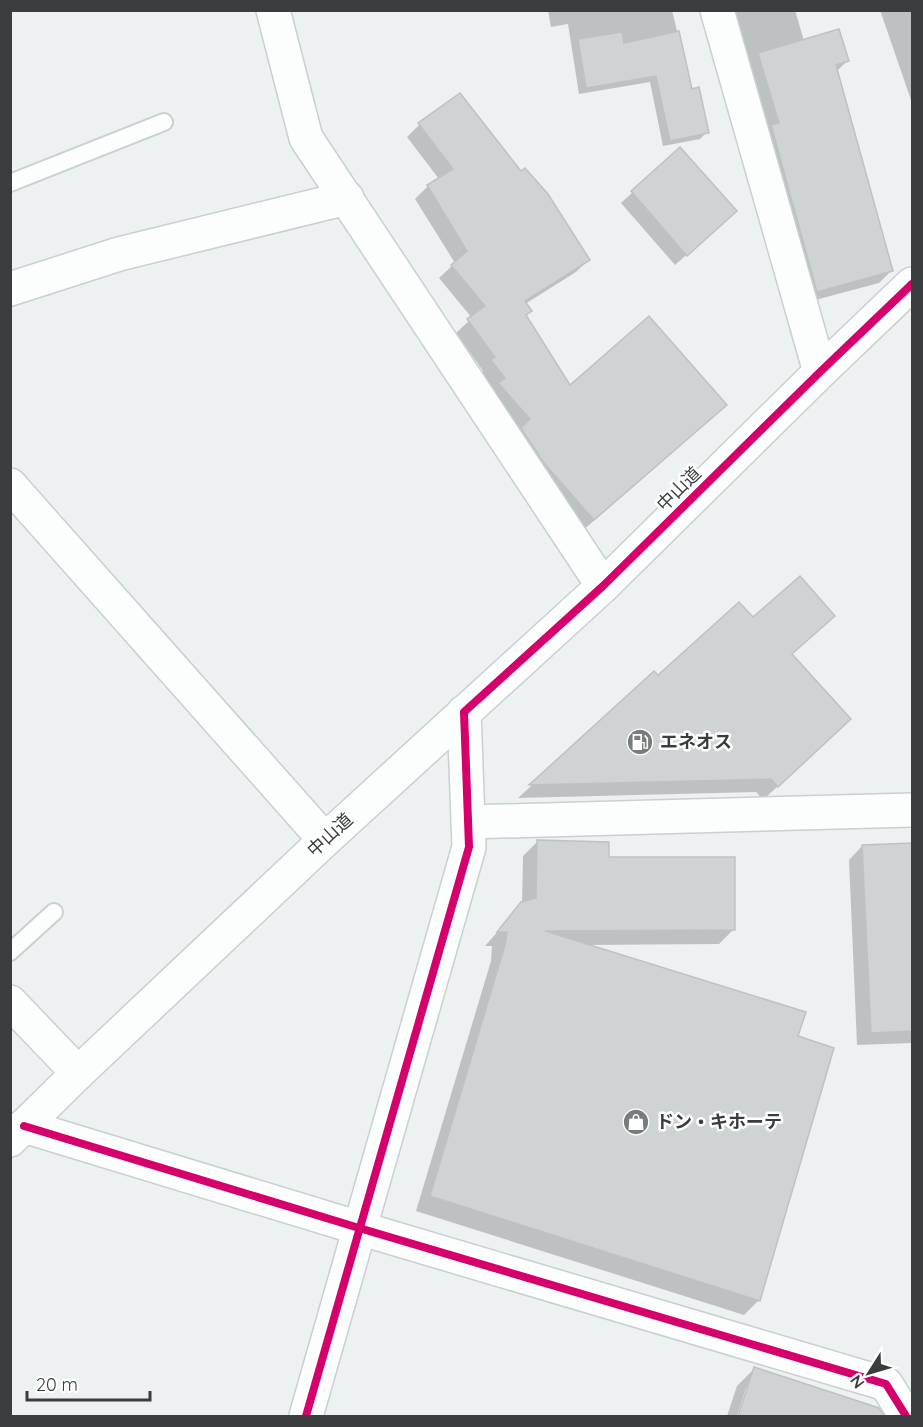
<svg xmlns="http://www.w3.org/2000/svg" width="923" height="1427" viewBox="0 0 923 1427" font-family="Quicksand,'Noto Sans JP',sans-serif">
  <rect width="100%" height="100%" fill="#ecf2f2"/>
  <g fill="#0003">
    <polygon points="548,10 672,10 691,90 707,132 700,139 663,146 650,82 579,94 568,24 551,27"/>
    <polygon points="728,10 795,10 804,41 847,61 837,71 892,270 879,283 804,303"/>
    <polygon points="880,10 912,10 912,103"/>
    <polygon points="419,125 588,260 576,272 525,304 525,316 570,387 712,417 581,532 480,374 483,371 456,333 472,318 439,278 455,263 415,199 428,186 439,179 407,137"/>
    <polygon points="680,149 724,222 675,265 621,203"/>
    <polygon points="753,619 819,630 791,655 835,733 763,800 756,792 518,798 654,673 658,677"/>
    <polygon points="538,841 607,858 734,929 719,944 587,945 796,1037 759,1300 744,1315 416,1211 491,961 492,946 485,946 522,904 523,856"/>
    <polygon points="912,844 912,1043 857,1045 849,860 862,846"/>
    <polygon points="754,1369 878,1409 882,1416 740,1416 749,1388 746,1388 737,1416 727,1416 737,1386"/>
  </g>
  <g fill="#ced3d3" stroke="#bdc2c2" stroke-width="1.5">
    <polygon points="839,29 849,61 836,65 893,271 817,292 771,125 779,123 758,53"/>
    <polygon points="679,31 692,89 699,87 709,133 670,141 656,76 586,88 578,39 622,32 624,43"/>
    <polygon points="460,93 521,171 525,168 548,194 590,260 525,301 532,311 526,315 570,385 649,316 727,405 594,520 544,463 521,428 530,419 498,383 505,378 491,360 495,357 467,319 485,306 451,265 467,251 427,185 453,169 418,123"/>
    <polygon points="680,147 737,211 687,256 631,191"/>
    <polygon points="800,576 835,616 792,654 851,719 778,787 771,779 529,785 654,671 658,675 739,602 753,617"/>
    <polygon points="537,840 609,842 609,857 735,857 735,930 545,931 806,1012 798,1036 834,1048 760,1301 430,1196 505,945 507,932 497,932 521,902 536,898"/>
    <polygon points="912,843 912,1031 871,1033 862,845"/>
    <polygon points="754,1367 879,1408 884,1416 738,1416"/>
  </g>
  <g fill="none" stroke-linecap="round" stroke-linejoin="round">
    <g stroke="#cacfcf" stroke-width="20">
      <g id="service">
        <polyline points="10,183 164,122"/>
        <polyline points="10,952 54,912"/>
      </g>
    </g>
    <g stroke="#cacfcf" stroke-width="36">
      <g id="minor">
        <polyline points="273,10 306,138 603,586"/>
        <polyline points="717,10 820,372"/>
        <polyline points="10,289 119,254 347,198"/>
        <polyline points="10,485 325,840"/>
        <polyline points="468,822 912,810"/>
        <polyline points="10,1002 78,1073"/>
        <polyline points="24,1126 359,1228 886,1384 906,1416"/>
      </g>
    </g>
    <g stroke="#cacfcf" stroke-width="36">
      <polyline id="tertiary" points="306,1416 469,847 464,712"/>
    </g>
    <g stroke="#cacfcf" stroke-width="36">
      <polyline id="trunk" points="10,1140 78,1073 325,840 603,586 820,372 912,284"/>
    </g>
    <use href="#service" stroke="#fcfdfd" stroke-width="16"/>
    <use href="#minor" stroke="#fcfdfd" stroke-width="33"/>
    <use href="#tertiary" stroke="#fcfdfd" stroke-width="33"/>
    <use href="#trunk" stroke="#fcfdfd" stroke-width="33"/>
    <g stroke="#fff" stroke-width="11">
      <g id="cycleway">
        <polyline points="24,1126 359,1228 886,1384 906,1416"/>
        <polyline points="306,1416 469,847 464,712 603,586 820,372 912,284"/>
      </g>
    </g>
    <use href="#cycleway" stroke="#d6006c" stroke-width="8"/>
  </g>
  <defs>
    <g id="fuel-disc" transform="scale(1.35)"><circle r="9.5" fill="#787c7d" stroke="#fff"/><path d="M-5.5-6h7V0h2V4h1.3V-2.5L3-4.5l.8-.8L6-3V5H2.5V1h-1V6h-7ZM-4.2-4.7v3.2H.2V-4.7Z" fill="#fff"/></g>
    <g id="shop-disc" transform="scale(1.35)"><circle r="9.5" fill="#787c7d" stroke="#fff"/><path d="M-5-2.5h2.3a2.7 3.5 0 0 1 5.4 0H5L5.5 6h-11ZM-1.5-2.5h3a1.5 2.3 0 0 0-3 0Z" fill="#fff"/></g>
  </defs>
  <g fill-rule="evenodd">
    <use href="#fuel-disc" x="640" y="742"/>
    <use href="#shop-disc" x="636" y="1122"/>
  </g>
  <g text-anchor="middle" stroke-width="5" stroke-linejoin="round" paint-order="stroke">
    <g font-size="18" fill="#3a3d3e" stroke="#fff">
      <text transform="translate(679 489) rotate(-45)" y="6">中山道</text>
      <text transform="translate(330 835) rotate(-43)" y="6">中山道</text>
    </g>
    <g font-size="18" font-weight="bold" fill="#3a3d3e" stroke="#fff" text-anchor="start">
      <text x="660" y="748">エネオス</text>
      <text x="656" y="1128">ドン・キホーテ</text>
    </g>
  </g>
  <rect width="923" height="1427" fill="none" stroke="#3a3d3e" stroke-width="24"/>
  <g transform="translate(869 1373) rotate(233)" stroke="#ffffff" stroke-width="4.5" paint-order="stroke">
  <path d="M0-4.5L10 22L0 15L-10 22Z" fill="#3a3d3e"/>
  <text y="-9" font-size="16" font-weight="bold" text-anchor="middle" fill="#3a3d3e">N</text>
  </g>
  <path d="M27 1391v9h123v-9" fill="none" stroke="#3a3d3e" stroke-width="3"/>
  <text x="36" y="1391" font-size="18" fill="#3a3d3e" stroke="#ffffff" stroke-width="4.5" paint-order="stroke">20 m</text>
</svg>
